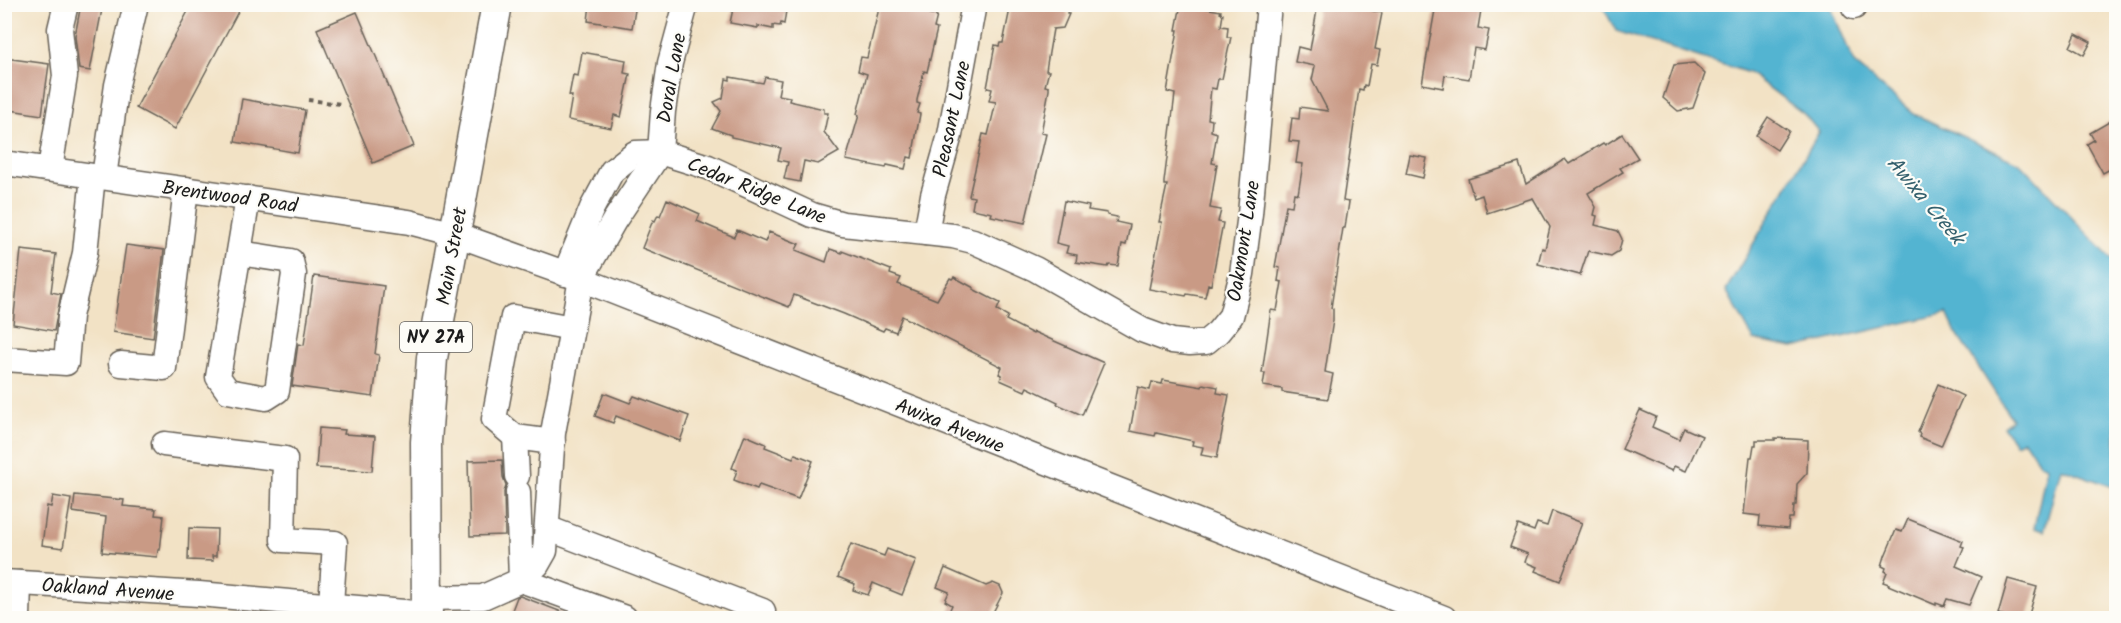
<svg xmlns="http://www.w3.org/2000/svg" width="2121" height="623" viewBox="0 0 2121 623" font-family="Kalam,sans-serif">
  <rect width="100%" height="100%" fill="#fdfcf7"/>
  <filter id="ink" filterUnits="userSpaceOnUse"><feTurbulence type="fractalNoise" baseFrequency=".0167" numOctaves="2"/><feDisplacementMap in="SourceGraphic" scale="12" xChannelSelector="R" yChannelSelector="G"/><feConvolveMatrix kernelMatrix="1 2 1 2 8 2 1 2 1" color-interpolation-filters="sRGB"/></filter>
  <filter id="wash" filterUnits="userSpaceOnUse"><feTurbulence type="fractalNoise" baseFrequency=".008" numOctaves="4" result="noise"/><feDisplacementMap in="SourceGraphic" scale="24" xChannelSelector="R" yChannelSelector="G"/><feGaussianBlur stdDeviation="1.35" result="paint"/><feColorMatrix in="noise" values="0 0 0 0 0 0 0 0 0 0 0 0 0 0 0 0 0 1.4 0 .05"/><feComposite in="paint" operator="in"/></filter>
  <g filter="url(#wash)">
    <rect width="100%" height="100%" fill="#f2e2c5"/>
    <polygon fill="#52b4d1" stroke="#376876" stroke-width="1.5" points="1602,5 1830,5 1854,63 1914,114 2020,163 2116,264 2116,488 2061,468 2044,531 2034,528 2047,467 2040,464 2024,440 2015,444 2003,426 2012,419 1956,333 1947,313 1793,348 1754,340 1726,290 1819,132 1804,114 1749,73 1616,31"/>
    <g id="blocks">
      <g fill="#c99a85">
        <polygon points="81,4 103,4 90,71 79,69 75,36"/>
        <polygon points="192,4 242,4 175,129 136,108"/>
        <polygon points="590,4 636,4 632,28 588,21"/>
        <polygon points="734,4 787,4 784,24 781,23 780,26 773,25 773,29 758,26 758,28 730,23"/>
        <polygon points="880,4 897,4 937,16 934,28 937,29 927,72 924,71 917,100 917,103 920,104 917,113 920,114 912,158 908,157 905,169 887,165 886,168 846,160 859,115 857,114 867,74 858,71 861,57 867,58"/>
        <polygon points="1011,4 1068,4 1067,14 1069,14 1063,28 1053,29 1047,64 1046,71 1049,71 1045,86 1049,87 1049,90 1041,133 1046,134 1025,223 991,216 992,213 972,209 974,197 969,196 983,134 988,135 996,102 989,101 992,89 987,88 995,45 999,46 1000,43 1003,43"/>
        <polygon points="1181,4 1221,11 1220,13 1223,14 1221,26 1228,27 1227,37 1231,37 1222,79 1218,79 1216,89 1211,88 1208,119 1212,120 1211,131 1217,133 1212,163 1217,164 1210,208 1221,210 1218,222 1223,223 1211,285 1208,284 1205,297 1187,294 1186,296 1149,289 1162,222 1159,222 1167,185 1164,185 1164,182 1175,94 1167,92 1178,30 1176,30"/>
        <polygon points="1318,4 1374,4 1373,11 1382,13 1375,49 1380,50 1377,65 1371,64 1367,86 1364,85 1363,90 1359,89 1343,201 1349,202 1345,228 1343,228 1331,308 1333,309 1333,320 1325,372 1333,374 1328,399 1282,392 1282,389 1263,386 1265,373 1262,373 1271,310 1277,311 1282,282 1278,281 1280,268 1275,267 1286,205 1292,206 1294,193 1298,194 1303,164 1296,163 1299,142 1289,141 1292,118 1299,119 1300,107 1328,111 1312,80 1315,66 1295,62 1298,47 1310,50"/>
        <polygon points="1436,4 1482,4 1478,28 1489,30 1485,50 1474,48 1469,79 1445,75 1443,88 1422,84"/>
        <polygon points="357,12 414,146 373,163 317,29"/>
        <polygon points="2076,34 2091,42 2084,55 2070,47"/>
        <polygon points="582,52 626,60 624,73 630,74 621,117 614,115 611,128 568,120 572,96 569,96 573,75 578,76"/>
        <polygon points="4,58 49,64 42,115 4,109"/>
        <polygon points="1694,63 1705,74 1693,108 1678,111 1663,98 1674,65"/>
        <polygon points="730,77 763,83 765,77 781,80 778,95 790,97 789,101 824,109 824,113 828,113 824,132 839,152 818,164 804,161 800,182 784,179 788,162 778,160 781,148 731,137 731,135 712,128 721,111 714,102 723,98 726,79 730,80"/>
        <polygon points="242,99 305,110 298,153 235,142"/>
        <polygon points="1768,117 1789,131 1777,150 1756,136"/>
        <polygon points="2116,118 2116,166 2103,173 2087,144 2094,140 2090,133"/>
        <polygon points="1622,134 1638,158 1620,168 1623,172 1588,193 1596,207 1594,215 1597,216 1595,225 1618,231 1622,239 1619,251 1611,256 1588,251 1580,275 1538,264 1542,248 1545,249 1550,227 1533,198 1487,213 1482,195 1474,198 1468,179 1519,163 1526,184 1565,159 1569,164 1603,143 1605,145"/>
        <polygon points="1410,155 1427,158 1423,178 1406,174"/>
        <polygon points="667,199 700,214 697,221 734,237 737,230 765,242 769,232 799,244 796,250 826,262 830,249 842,253 842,251 891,270 890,274 901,278 898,284 937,300 950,278 952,279 954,277 974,288 973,289 1000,303 997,310 1008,316 1006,320 1033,334 1034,332 1104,363 1082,415 1057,404 1058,402 1027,387 1025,391 1000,380 1002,375 999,374 1002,367 902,316 896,332 885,328 883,331 844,314 794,295 789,307 642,248 653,220 655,221 658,215 660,216"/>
        <polygon points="1064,201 1089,206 1088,210 1107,213 1107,215 1117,217 1116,222 1130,225 1126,245 1122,244 1118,266 1109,265 1108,267 1076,262 1077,255 1066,253 1068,246 1056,243"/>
        <polygon points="126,245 164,250 153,338 113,332"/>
        <polygon points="21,250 56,254 51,292 61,294 54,331 13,324"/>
        <polygon points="314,276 384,286 375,354 379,355 373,397 292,386 298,344 304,345"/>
        <polygon points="1163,380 1202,387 1203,384 1218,387 1217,393 1229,395 1217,458 1201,455 1203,447 1192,445 1193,441 1156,433 1155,436 1130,431 1138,387 1150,390 1152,382 1162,384"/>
        <polygon points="1938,384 1963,396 1941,446 1919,437 1920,434 1918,432"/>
        <polygon points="604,393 630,403 634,396 689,416 680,441 616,416 613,423 595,416"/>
        <polygon points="1640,410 1656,417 1652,427 1679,439 1684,428 1702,436 1686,471 1674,466 1672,471 1622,449"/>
        <polygon points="319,428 345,430 344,434 375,436 372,471 316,468"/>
        <polygon points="745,435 766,444 765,447 793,458 795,454 813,461 798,499 759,485 757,489 734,480 737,470 732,468"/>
        <polygon points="1775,438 1808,440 1807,473 1797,484 1796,505 1794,505 1793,518 1789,518 1788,529 1759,526 1760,516 1744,514 1750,457 1752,457 1754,445 1756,445 1756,440 1775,440"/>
        <polygon points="502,460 503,477 506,485 504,492 505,535 470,536 468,461"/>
        <polygon points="75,495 124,500 123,506 156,509 155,515 164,516 160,550 158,550 157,557 102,552 106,517 73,512"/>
        <polygon points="53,496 71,499 63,548 42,545 47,506 51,507"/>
        <polygon points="1552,511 1582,523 1560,581 1535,571 1537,567 1525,562 1528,554 1510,547 1518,525 1534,531 1537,523 1547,526"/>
        <polygon points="1908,519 1963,541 1961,546 1964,547 1956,566 1981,577 1969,605 1947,599 1944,606 1936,603 1936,605 1888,585 1889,584 1883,582 1887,572 1885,571 1886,568 1882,566 1885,556 1896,530 1902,532"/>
        <polygon points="189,528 217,529 216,556 212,556 213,561 188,560"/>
        <polygon points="851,544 884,556 887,549 916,560 902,595 873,583 868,595 853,590 855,584 838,577"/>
        <polygon points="945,568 986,586 993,583 1000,586 1003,593 990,618 946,618 952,605 945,601 949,592 937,587"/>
        <polygon points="2008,579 2037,587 2028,618 2012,618 1998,614"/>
        <polygon points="520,596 575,617 574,618 509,618 517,597"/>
      </g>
    </g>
  </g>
  <g filter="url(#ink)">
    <use href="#blocks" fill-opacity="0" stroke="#676157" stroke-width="1.5"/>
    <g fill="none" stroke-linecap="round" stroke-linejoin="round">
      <g stroke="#676157" stroke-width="27">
        <g id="minor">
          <polyline points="1854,7 1855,4"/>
          <polyline points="4,163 409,222 455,234 581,279 1444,618"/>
          <polyline points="50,169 65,76 60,29 66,4"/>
          <polyline points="104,177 117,85 136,4"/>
          <polyline points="926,233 933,195 950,135 974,4"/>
          <polyline points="239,253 291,261 294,274 277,391 266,398 228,391 218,377 248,198"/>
          <polyline points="565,274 592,208 612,171 635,153 660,152 708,167 812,215 843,224 953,236 973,241 1035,269 1142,330 1172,341 1190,343 1206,342 1218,332 1231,316 1242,274 1250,214 1269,4"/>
          <polyline points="4,359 66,363 70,316 85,253 93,176"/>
          <polyline points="121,364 164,368 186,189"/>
          <polyline points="515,437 517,476"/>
          <polyline points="553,442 515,437 494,419 513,317 572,328"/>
          <polyline points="164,444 285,459 283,540 335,543 331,605"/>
          <polyline points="518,492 521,580 625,618"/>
          <polyline points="547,528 763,611 762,618"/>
          <polyline points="4,582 199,594 427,614"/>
          <polyline points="426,598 483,597 521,580 537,565 545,551 553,433 581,279 614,221 660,152 663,111 670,63 686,4"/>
          <polyline points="18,618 19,583"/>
        </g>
      </g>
      <g stroke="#676157" stroke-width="33">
        <polyline id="major" points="427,618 426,442 432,358 497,4"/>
      </g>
      <polyline stroke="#676157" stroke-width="4" stroke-dasharray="4.5 4.5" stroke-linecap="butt" points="308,100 341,104"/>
      <use href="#minor" stroke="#fff" stroke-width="24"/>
      <use href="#major" stroke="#fff" stroke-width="30"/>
    </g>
  </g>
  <g text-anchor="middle" stroke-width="4.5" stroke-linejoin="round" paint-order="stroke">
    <rect fill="#fdfcf7" stroke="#605f5e" stroke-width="1.5" x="400" y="322" width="72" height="30" rx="4.5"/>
    <g font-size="18" font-weight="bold" fill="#1c1c1c">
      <text x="436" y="343">NY 27A</text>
    </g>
    <g font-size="20" fill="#1c1c1c" stroke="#fdfcf7">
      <text transform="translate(671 78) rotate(-80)" y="7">Doral Lane</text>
      <text transform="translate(951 119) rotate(-78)" y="7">Pleasant Lane</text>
      <text transform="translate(757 190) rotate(22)" y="7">Cedar Ridge Lane</text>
      <text transform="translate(230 196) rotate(8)" y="7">Brentwood Road</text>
      <text transform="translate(1243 241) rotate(-81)" y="7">Oakmont Lane</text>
      <text transform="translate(451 256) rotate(-80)" y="7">Main Street</text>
      <text transform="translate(950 425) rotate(22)" y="7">Awixa Avenue</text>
      <text transform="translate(108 589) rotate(4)" y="7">Oakland Avenue</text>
    </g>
    <g font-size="21" font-style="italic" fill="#34606d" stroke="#fdfcf7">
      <text transform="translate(1926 200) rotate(50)" y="7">Awixa Creek</text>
    </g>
  </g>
  <rect width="2121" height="623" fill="none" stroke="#fdfcf7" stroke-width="24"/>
</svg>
